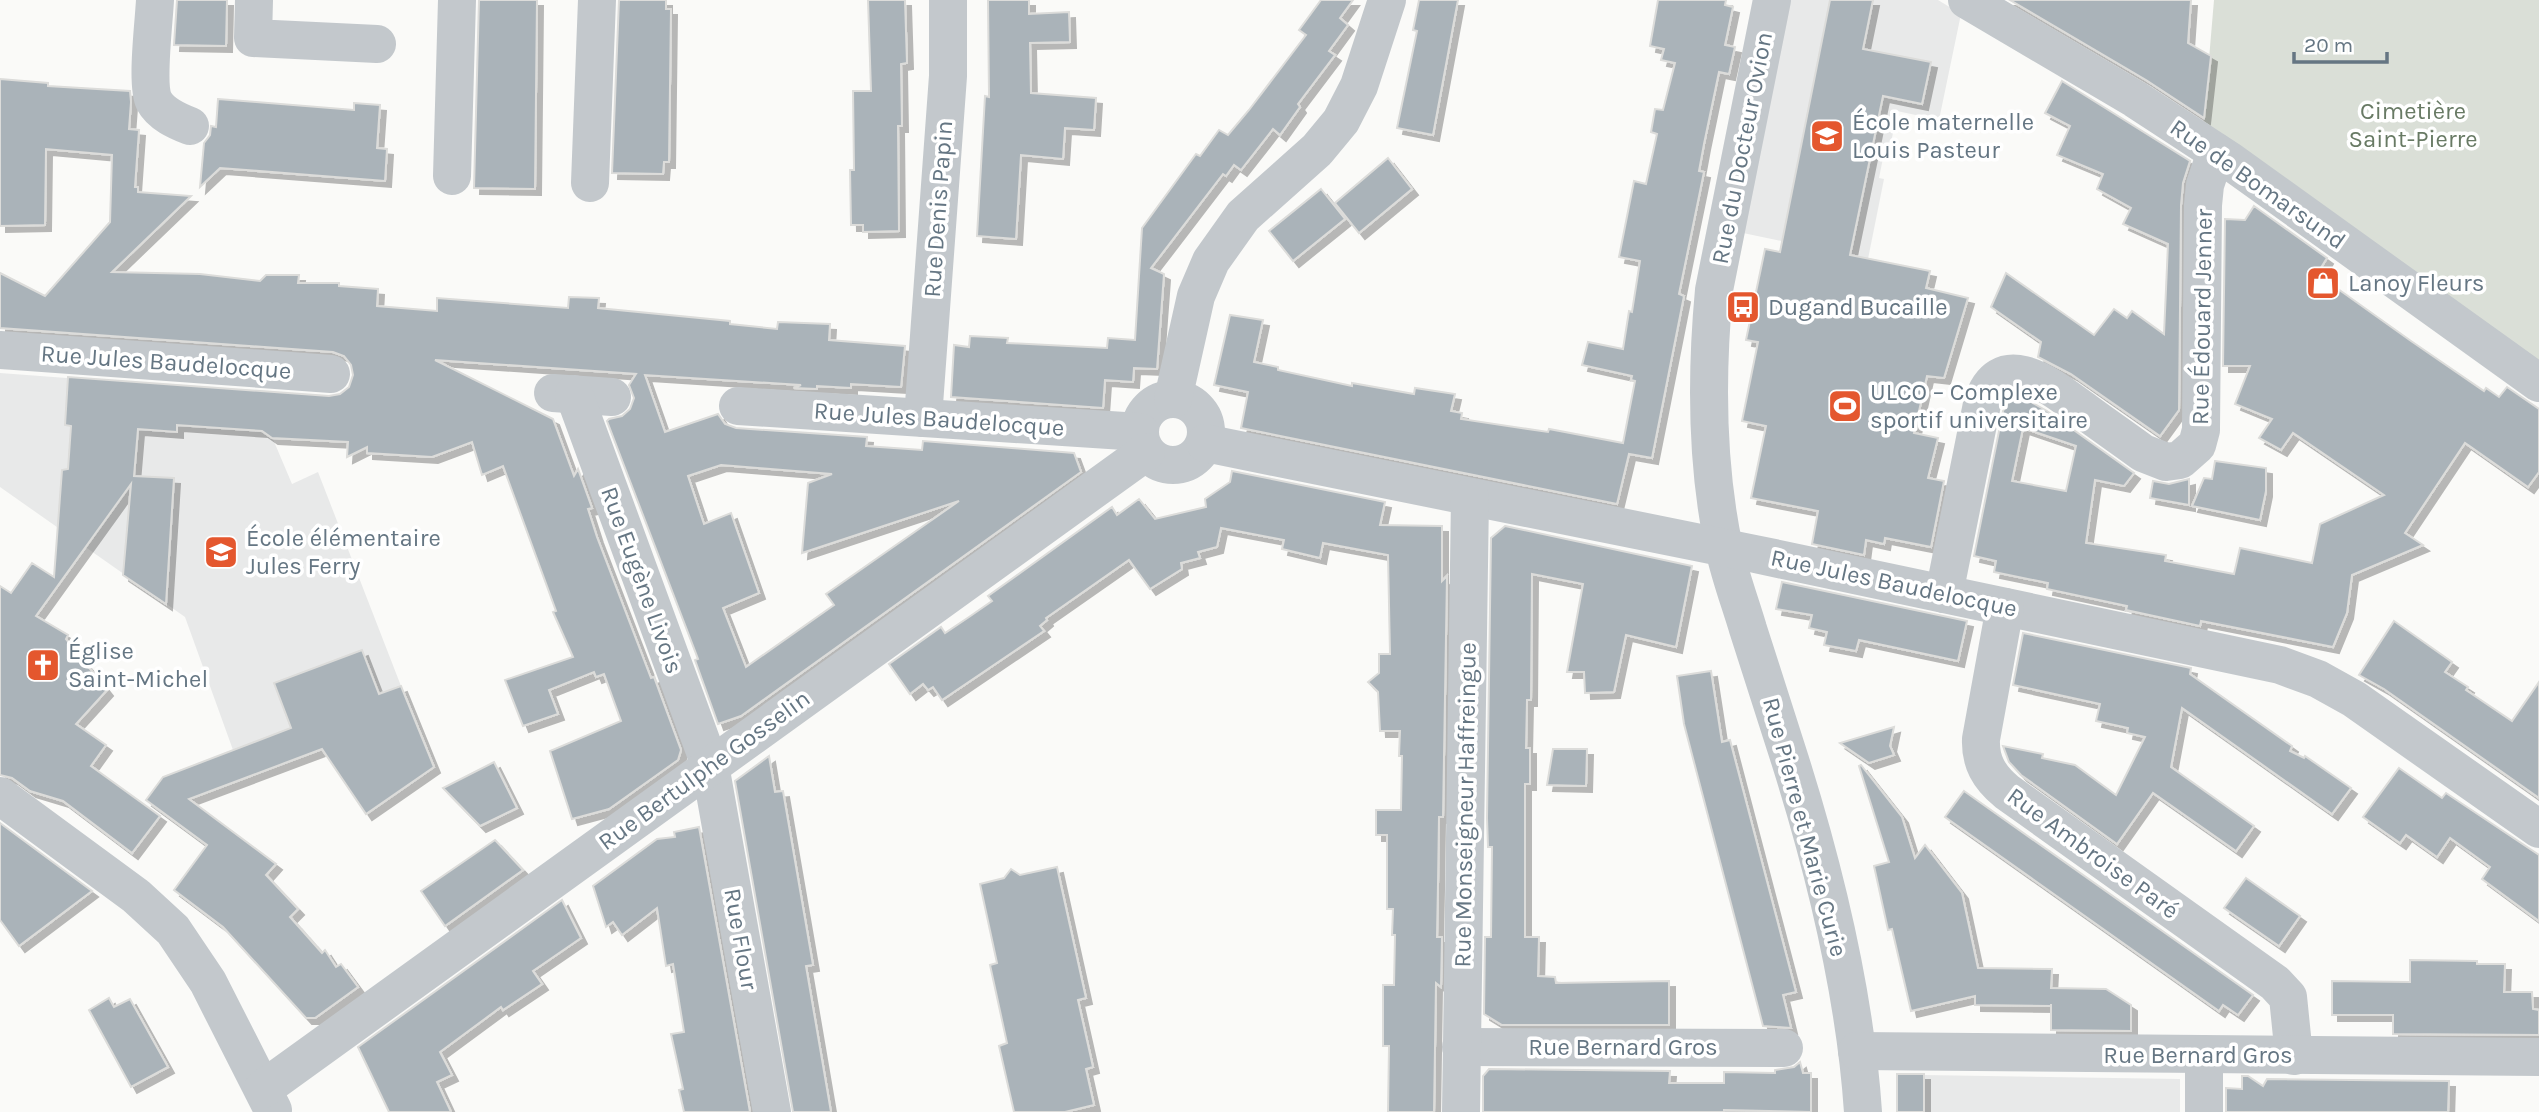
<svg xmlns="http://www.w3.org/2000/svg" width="2539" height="1112" viewBox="0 0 2539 1112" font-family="Karla,sans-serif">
  <defs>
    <filter id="shadow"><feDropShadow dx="6" dy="6" stdDeviation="0" flood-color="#0004"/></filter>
  </defs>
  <rect width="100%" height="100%" fill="#fafaf8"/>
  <g fill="#e8e9e9">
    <polygon points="1790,0 1938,0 1961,14 1939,120 1897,111 1889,154 1884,153 1879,178 1884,179 1868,259 1743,233"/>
    <polygon points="0,373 253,392 292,484 318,472 401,686 233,750 185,617 0,487"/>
    <polygon points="1924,1075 2180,1079 2180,1112 1924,1112"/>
  </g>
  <polygon fill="#dadfd7" points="2214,0 2539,0 2539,365 2203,130"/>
  <g fill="#aab3b9" stroke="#dcdcda" stroke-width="2" fill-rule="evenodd" filter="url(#shadow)">
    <polygon points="177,0 227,0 226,46 174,45"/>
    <polygon points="479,0 537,0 535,189 474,188"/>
    <polygon points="619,0 666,0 666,9 671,9 669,162 664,162 663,174 612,173"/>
    <polygon points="868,0 905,0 907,63 901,64 902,126 898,126 899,231 863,232 863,225 851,225 850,170 854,170 853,91 871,91"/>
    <polygon points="988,0 1029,0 1029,14 1069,12 1070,42 1030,43 1031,93 1096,98 1094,130 1065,128 1063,159 1021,155 1016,239 977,236 985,96 989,97"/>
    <polygon points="1321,0 1353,0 1340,18 1348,25 1329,51 1335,55 1298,104 1300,107 1280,135 1273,129 1241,170 1234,165 1226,176 1223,174 1151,268 1164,274 1157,369 1134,368 1133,382 1105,380 1103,408 951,397 954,345 969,347 970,336 1008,338 1007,343 1107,348 1108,338 1135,340 1142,228 1196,154 1200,156 1219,130 1228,135 1249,110 1306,35 1299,30"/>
    <polygon points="1419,0 1458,0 1433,135 1397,128 1417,31 1413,30"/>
    <polygon points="1658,0 1726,0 1725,5 1733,7 1725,45 1735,47 1729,74 1719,72 1704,144 1699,171 1704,172 1679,294 1684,296 1652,458 1629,454 1617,504 1241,428 1248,392 1214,385 1230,315 1263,320 1254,362 1278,367 1278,370 1352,386 1352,383 1414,394 1415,388 1455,394 1451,411 1462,413 1461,419 1548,432 1549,429 1623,443 1635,381 1631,380 1632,376 1582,365 1588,342 1623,349 1629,311 1632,312 1640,261 1619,257 1634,181 1646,184 1657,134 1651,132 1655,109 1663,110 1675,63 1661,60 1664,49 1650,46"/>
    <polygon points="1830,0 1873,0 1863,49 1931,62 1922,104 1883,96 1850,255 1930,271 1926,288 1968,298 1944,378 1927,376 1914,433 1938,438 1928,478 1944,481 1931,547 1885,538 1884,544 1866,540 1864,555 1812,544 1818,511 1751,498 1766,426 1742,421 1758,342 1746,340 1765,249 1780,252"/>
    <polygon points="2010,0 2191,0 2188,43 2211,56 2204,118 2146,80"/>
    <path d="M0,79l48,4v3l82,5 1,11 -2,27 10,1 -4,57h3v5l53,4 -79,76 88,2 60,7 6,-6h33l-1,8h41v3l39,3 -1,17 60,5v-13l131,10 1,-11 30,1 -1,10 132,13v3l47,5 1,-7 52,2 -1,16 76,6 -4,41 -50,-3v4l-34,-2v3l-23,-1 7,-3 -156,-10 20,57 53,-18 7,10 11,4 131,9 -1,9 56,4 1,-9 151,12 7,19 -340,244 -23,8 -23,-64 3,-1 -91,-238 2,-2 13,-3 8,-7 4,-11 -5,-13 7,-11 -201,-14 118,59 21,57 4,-7 14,39 -4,1 9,28 54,141 3,-1 27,73 -3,10 -69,49 -37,10 -22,-68 71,-30 -17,-47 -8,3 -2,-5 -45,18 9,24 -35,12 -18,-46 68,-23 -20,-45 3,-1 -53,-145 -21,9 -10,-33 -40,15 -65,-4v-6l-20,10 1,-15 -76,-4 -10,-7 -85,-6v7l-39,-3 -4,47 40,2 -8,126 -43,-29 8,-91 -95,132 32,19 -2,4 41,51 -31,34 30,21 -15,21 69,50 -28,37 -69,-52 -33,-10 -18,-13 -12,-3v-189l11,7 21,-30 22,14 8,-107 6,-1 3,-43 -6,-1 3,-48 261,19 11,-2 9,-7 4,-12 -2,-10 -7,-9 -11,-4 -333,-24v-55l45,23 65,-74 2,-67 -66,-6 -1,76 -45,1zM721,465l111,9 -24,9 -6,70 157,-52 -133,93 8,11 -88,62 -23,-59 36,-15 -28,-80 -27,11 -16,-48z"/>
    <polygon points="2062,81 2190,161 2183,183 2181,205 2179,410 2160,436 2071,374 2038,357 2041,342 1991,307 2006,273 2094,335 2114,309 2127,318 2132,311 2164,334 2168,244 2123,224 2131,208 2097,189 2103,174 2057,155 2070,126 2045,113"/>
    <polygon points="218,99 354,110 354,103 380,105 377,148 387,149 385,181 220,168 200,187 204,143 210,135 211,126 216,127"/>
    <polygon points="1388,158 1412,189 1359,233 1335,203"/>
    <polygon points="1321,189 1345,219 1293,261 1269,231"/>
    <path d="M2254,206l73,52 -10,16 94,67 73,50 2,-3 13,9 8,-10 32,22v63l-11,15 -63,-44 -60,90 18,12 -71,30 -5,38 -14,34 -132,-26 -1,5 -74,-16 1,-4 -80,-17 1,-6 -54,-11 2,-11 -22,-5 29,-145 8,-15 11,1 25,14 87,62 -10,13 -29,-6 -9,63 80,12 -1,6 69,13 6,-26 72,15 8,-39 64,-29 -91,-62 -12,17 -22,-12 13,-19 -37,-15 15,-38h-27l2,-147 20,1zM2023,428l53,18 -10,45 -54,-10z"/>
    <polygon points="2215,461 2266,468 2266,491 2260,520 2192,506 2204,478 2212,479"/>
    <polygon points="1232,471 1385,502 1380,525 1442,526 1442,581 1447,576 1443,817 1439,817 1438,884 1437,937 1442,937 1441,987 1436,983 1434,1112 1388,1112 1389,1046 1383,1046 1383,985 1394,985 1395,935 1392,935 1393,909 1387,909 1387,835 1376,835 1376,810 1401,810 1402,756 1399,756 1400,731 1380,731 1378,692 1368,682 1379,673 1379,654 1390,654 1388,555 1323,543 1320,558 1282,549 1284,540 1221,528 1217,547 1198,552 1200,558 1181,563 1182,569 1150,589 1129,560 1046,618 1047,620 1040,626 1044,631 942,700 933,687 928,690 923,684 910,694 889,664 941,627 945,633 969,617 992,601 988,596 1112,507 1117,515 1139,499 1155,519 1206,507 1205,499 1230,482"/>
    <polygon points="2189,479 2189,505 2150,498 2153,481 2169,484"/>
    <polygon points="1505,526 1692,566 1676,647 1626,635 1614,692 1585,693 1584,672 1567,672 1583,584 1532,574 1531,700 1527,700 1526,748 1530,748 1530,784 1525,784 1525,937 1539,937 1538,976 1555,977 1556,983 1669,981 1669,1025 1502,1025 1484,1014 1485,937 1491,937 1492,847 1488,847 1487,818 1491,538"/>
    <polygon points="1782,582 1967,621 1958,661 1859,640 1856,651 1824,645 1827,632 1809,628 1812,615 1776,609"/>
    <polygon points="2394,621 2452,662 2445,672 2468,687 2466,690 2512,721 2539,682 2539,798 2384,689 2359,675"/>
    <polygon points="2023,633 2191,668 2190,674 2292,746 2290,751 2304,758 2305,756 2351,788 2332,814 2182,708 2171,767 2254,826 2236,851 2153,793 2117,844 2021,775 2009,762 2003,746 2043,754 2042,758 2075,765 2116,795 2145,737 2127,733 2128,728 2096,721 2100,704 2013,685"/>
    <polygon points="362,650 379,694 401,686 434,767 366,814 322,749 189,799 276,864 266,875 298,909 290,917 322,953 325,950 336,967 341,964 358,987 315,1018 306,1018 223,927 174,890 207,845 146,800 163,777 291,728 274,683"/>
    <polygon points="1711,671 1722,742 1730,740 1796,992 1783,995 1791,1028 1763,1026 1684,724 1677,676"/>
    <polygon points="1894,727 1890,746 1894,755 1869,763 1840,743"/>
    <polygon points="1553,749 1587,749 1586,786 1547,785"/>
    <polygon points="769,756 775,792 783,791 813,965 806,966 831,1112 793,1112 735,781"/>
    <polygon points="494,762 517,808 480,826 443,788"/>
    <polygon points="1861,765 1902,817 1915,858 1925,845 1962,893 1978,968 2052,969 2051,988 2106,989 2131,1005 2131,1031 2051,1030 2051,1004 2051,1006 1975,1005 1975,996 1911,1011 1892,929 1888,930 1874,866 1889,862 1859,766"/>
    <polygon points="2399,768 2442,798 2446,793 2539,855 2539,921 2482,879 2490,867 2450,838 2437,857 2406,835 2400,843 2363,817"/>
    <polygon points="1964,791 2253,995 2238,1015 2223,1005 2219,1011 1945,817"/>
    <polygon points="0,823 92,891 19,946 0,920"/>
    <polygon points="699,827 750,1112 684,1112 679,1090 683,1089 671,1034 684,1032 673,964 666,966 657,908 622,935 613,922 606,927 593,886 657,839 675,837 674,832"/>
    <polygon points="495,840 523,870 445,926 421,891"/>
    <polygon points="1057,867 1086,998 1078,1000 1093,1067 1086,1069 1094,1105 1065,1112 1014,1112 999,1046 1007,1043 990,965 997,963 980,884 1004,878 1011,869 1020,875"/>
    <polygon points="2246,878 2300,916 2279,946 2224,908"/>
    <polygon points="562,900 581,938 533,971 542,984 503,1010 501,1007 440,1052 452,1075 437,1082 451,1112 389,1112 358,1047"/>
    <polygon points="2410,960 2477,961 2477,964 2505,964 2504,992 2532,992 2533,1009 2539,1010 2539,1035 2393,1034 2393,1015 2332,1015 2332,981 2410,982"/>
    <polygon points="109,998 114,1007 130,999 168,1067 131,1087 89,1010"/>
    <polygon points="1800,1062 1803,1073 1811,1073 1811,1112 1724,1110 1724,1112 1483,1112 1483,1076 1489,1069 1670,1071 1669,1083 1724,1083 1724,1072 1775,1073 1775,1070 1794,1067"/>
    <rect x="1897" y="1074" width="27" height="38"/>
    <polygon points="2242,1076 2248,1076 2263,1086 2267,1079 2449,1081 2448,1112 2226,1112 2226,1088 2242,1089"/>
  </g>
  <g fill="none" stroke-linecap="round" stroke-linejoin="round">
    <g stroke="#c3c8cc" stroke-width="38">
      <path d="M155,0c-1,22 -9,84 -1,101 7,13 23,20 36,25"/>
      <polyline points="254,0 253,38 377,44"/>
      <path d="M1772,0l-58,290c-8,86 -8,173 10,258 6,28 16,54 24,81 14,44 28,88 42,131 36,114 65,233 73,352"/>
      <polyline points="1967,0 2135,99 2230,161 2539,383"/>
      <polyline points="452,176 457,0"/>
      <polyline points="590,183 597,0"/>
      <polyline points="0,350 331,374"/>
      <polyline points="553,393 612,397"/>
      <polyline points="574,394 710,765 772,1112"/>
      <circle cx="1173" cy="432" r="33"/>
      <polyline points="1173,399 1196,296 1211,261 1243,216 1317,150 1341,121 1359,86 1387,0"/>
      <polyline points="738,406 1140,432"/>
      <polyline points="923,418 948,76 948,0"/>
      <polyline points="1205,443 1755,554 2280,665 2318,679 2354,699 2539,829"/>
      <path d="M1944,594l38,-190c18,-62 73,-14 104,8 19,14 38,27 57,41l23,9 14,-2 17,-15 4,-15 2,-225 2,-20 11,-33"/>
      <path d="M2005,607l-24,132c-1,23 8,38 26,53l268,191 13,14 6,59"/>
      <polyline points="0,796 136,896 173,930 208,982 273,1110"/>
      <polyline points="1461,1047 1784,1048"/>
      <polyline points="1857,1051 2539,1057"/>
      <polyline points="2204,1055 2204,1112"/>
      <polyline points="263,1089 1146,452"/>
      <polyline points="1461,1112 1470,497"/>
    </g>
  </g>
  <defs>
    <g id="school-square" transform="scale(1.75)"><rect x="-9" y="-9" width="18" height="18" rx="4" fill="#e4572e" stroke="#fff"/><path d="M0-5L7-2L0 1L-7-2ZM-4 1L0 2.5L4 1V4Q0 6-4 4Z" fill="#fff"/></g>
    <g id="shop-square" transform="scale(1.75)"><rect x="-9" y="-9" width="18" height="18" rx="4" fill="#e4572e" stroke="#fff"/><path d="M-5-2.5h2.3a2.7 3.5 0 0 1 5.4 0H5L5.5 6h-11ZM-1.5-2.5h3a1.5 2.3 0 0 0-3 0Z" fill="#fff"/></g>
    <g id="bus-square" transform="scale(1.75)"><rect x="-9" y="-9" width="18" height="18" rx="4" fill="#e4572e" stroke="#fff"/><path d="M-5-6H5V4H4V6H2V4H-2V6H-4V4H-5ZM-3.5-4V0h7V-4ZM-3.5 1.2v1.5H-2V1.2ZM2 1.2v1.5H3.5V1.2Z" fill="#fff"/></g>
    <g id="stadium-square" transform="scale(1.75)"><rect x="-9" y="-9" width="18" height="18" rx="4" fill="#e4572e" stroke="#fff"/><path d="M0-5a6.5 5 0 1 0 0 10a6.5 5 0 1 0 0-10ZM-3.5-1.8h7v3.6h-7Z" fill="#fff"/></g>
    <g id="church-square" transform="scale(1.75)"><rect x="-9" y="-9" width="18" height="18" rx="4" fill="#e4572e" stroke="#fff"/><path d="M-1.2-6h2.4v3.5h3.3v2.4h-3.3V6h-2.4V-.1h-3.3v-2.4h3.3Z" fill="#fff"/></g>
  </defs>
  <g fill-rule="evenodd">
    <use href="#school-square" x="1827" y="136"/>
    <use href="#shop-square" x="2323" y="283"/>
    <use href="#bus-square" x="1743" y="307"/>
    <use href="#stadium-square" x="1845" y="406"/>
    <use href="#school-square" x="221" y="552"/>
    <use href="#church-square" x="43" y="665"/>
  </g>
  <g text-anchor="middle" stroke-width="7" stroke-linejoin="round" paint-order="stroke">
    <g font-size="24" fill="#687a64" stroke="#fff">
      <text x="2413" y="119">Cimetière<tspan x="2413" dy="28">Saint-Pierre</tspan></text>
    </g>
    <g font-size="24" fill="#657683" stroke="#fff" text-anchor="start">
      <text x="1852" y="130">École maternelle<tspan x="1852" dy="28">Louis Pasteur</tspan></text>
      <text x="2348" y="291">Lanoy Fleurs</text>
      <text x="1768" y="315">Dugand Bucaille</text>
      <text x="1870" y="400">ULCO – Complexe<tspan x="1870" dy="28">sportif universitaire</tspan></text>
      <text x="246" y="546">École élémentaire<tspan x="246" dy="28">Jules Ferry</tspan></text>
      <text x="68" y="659">Église<tspan x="68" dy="28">Saint-Michel</tspan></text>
    </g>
    <g font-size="24" fill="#657683" stroke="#fff">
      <text transform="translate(1742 148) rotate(-79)" y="8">Rue du Docteur Ovion</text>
      <text transform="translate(2258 184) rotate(35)" y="8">Rue de Bomarsund</text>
      <text transform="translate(938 209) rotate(-86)" y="8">Rue Denis Papin</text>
      <text transform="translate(2202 317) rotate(-89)" y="8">Rue Édouard Jenner</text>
      <text transform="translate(166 362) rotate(4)" y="8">Rue Jules Baudelocque</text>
      <text transform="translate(939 419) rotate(4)" y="8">Rue Jules Baudelocque</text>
      <text transform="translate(642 580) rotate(70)" y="8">Rue Eugène Livois</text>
      <text transform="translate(1894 583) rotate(12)" y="8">Rue Jules Baudelocque</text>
      <text transform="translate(704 770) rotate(-36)" y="8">Rue Bertulphe Gosselin</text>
      <text transform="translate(1465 805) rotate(-89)" y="8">Rue Monseigneur Haffreingue</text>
      <text transform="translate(1805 827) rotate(75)" y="8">Rue Pierre et Marie Curie</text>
      <text transform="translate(2093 853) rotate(36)" y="8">Rue Ambroise Paré</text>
      <text transform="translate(741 939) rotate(80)" y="8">Rue Flour</text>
      <text x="1623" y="1055">Rue Bernard Gros</text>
      <text x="2198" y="1063">Rue Bernard Gros</text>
    </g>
  </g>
  <path d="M2294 52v10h93v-10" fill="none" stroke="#657683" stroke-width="3.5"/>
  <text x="2304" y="52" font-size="21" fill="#657683" stroke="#ffffff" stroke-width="5" paint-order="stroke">20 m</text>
</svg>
